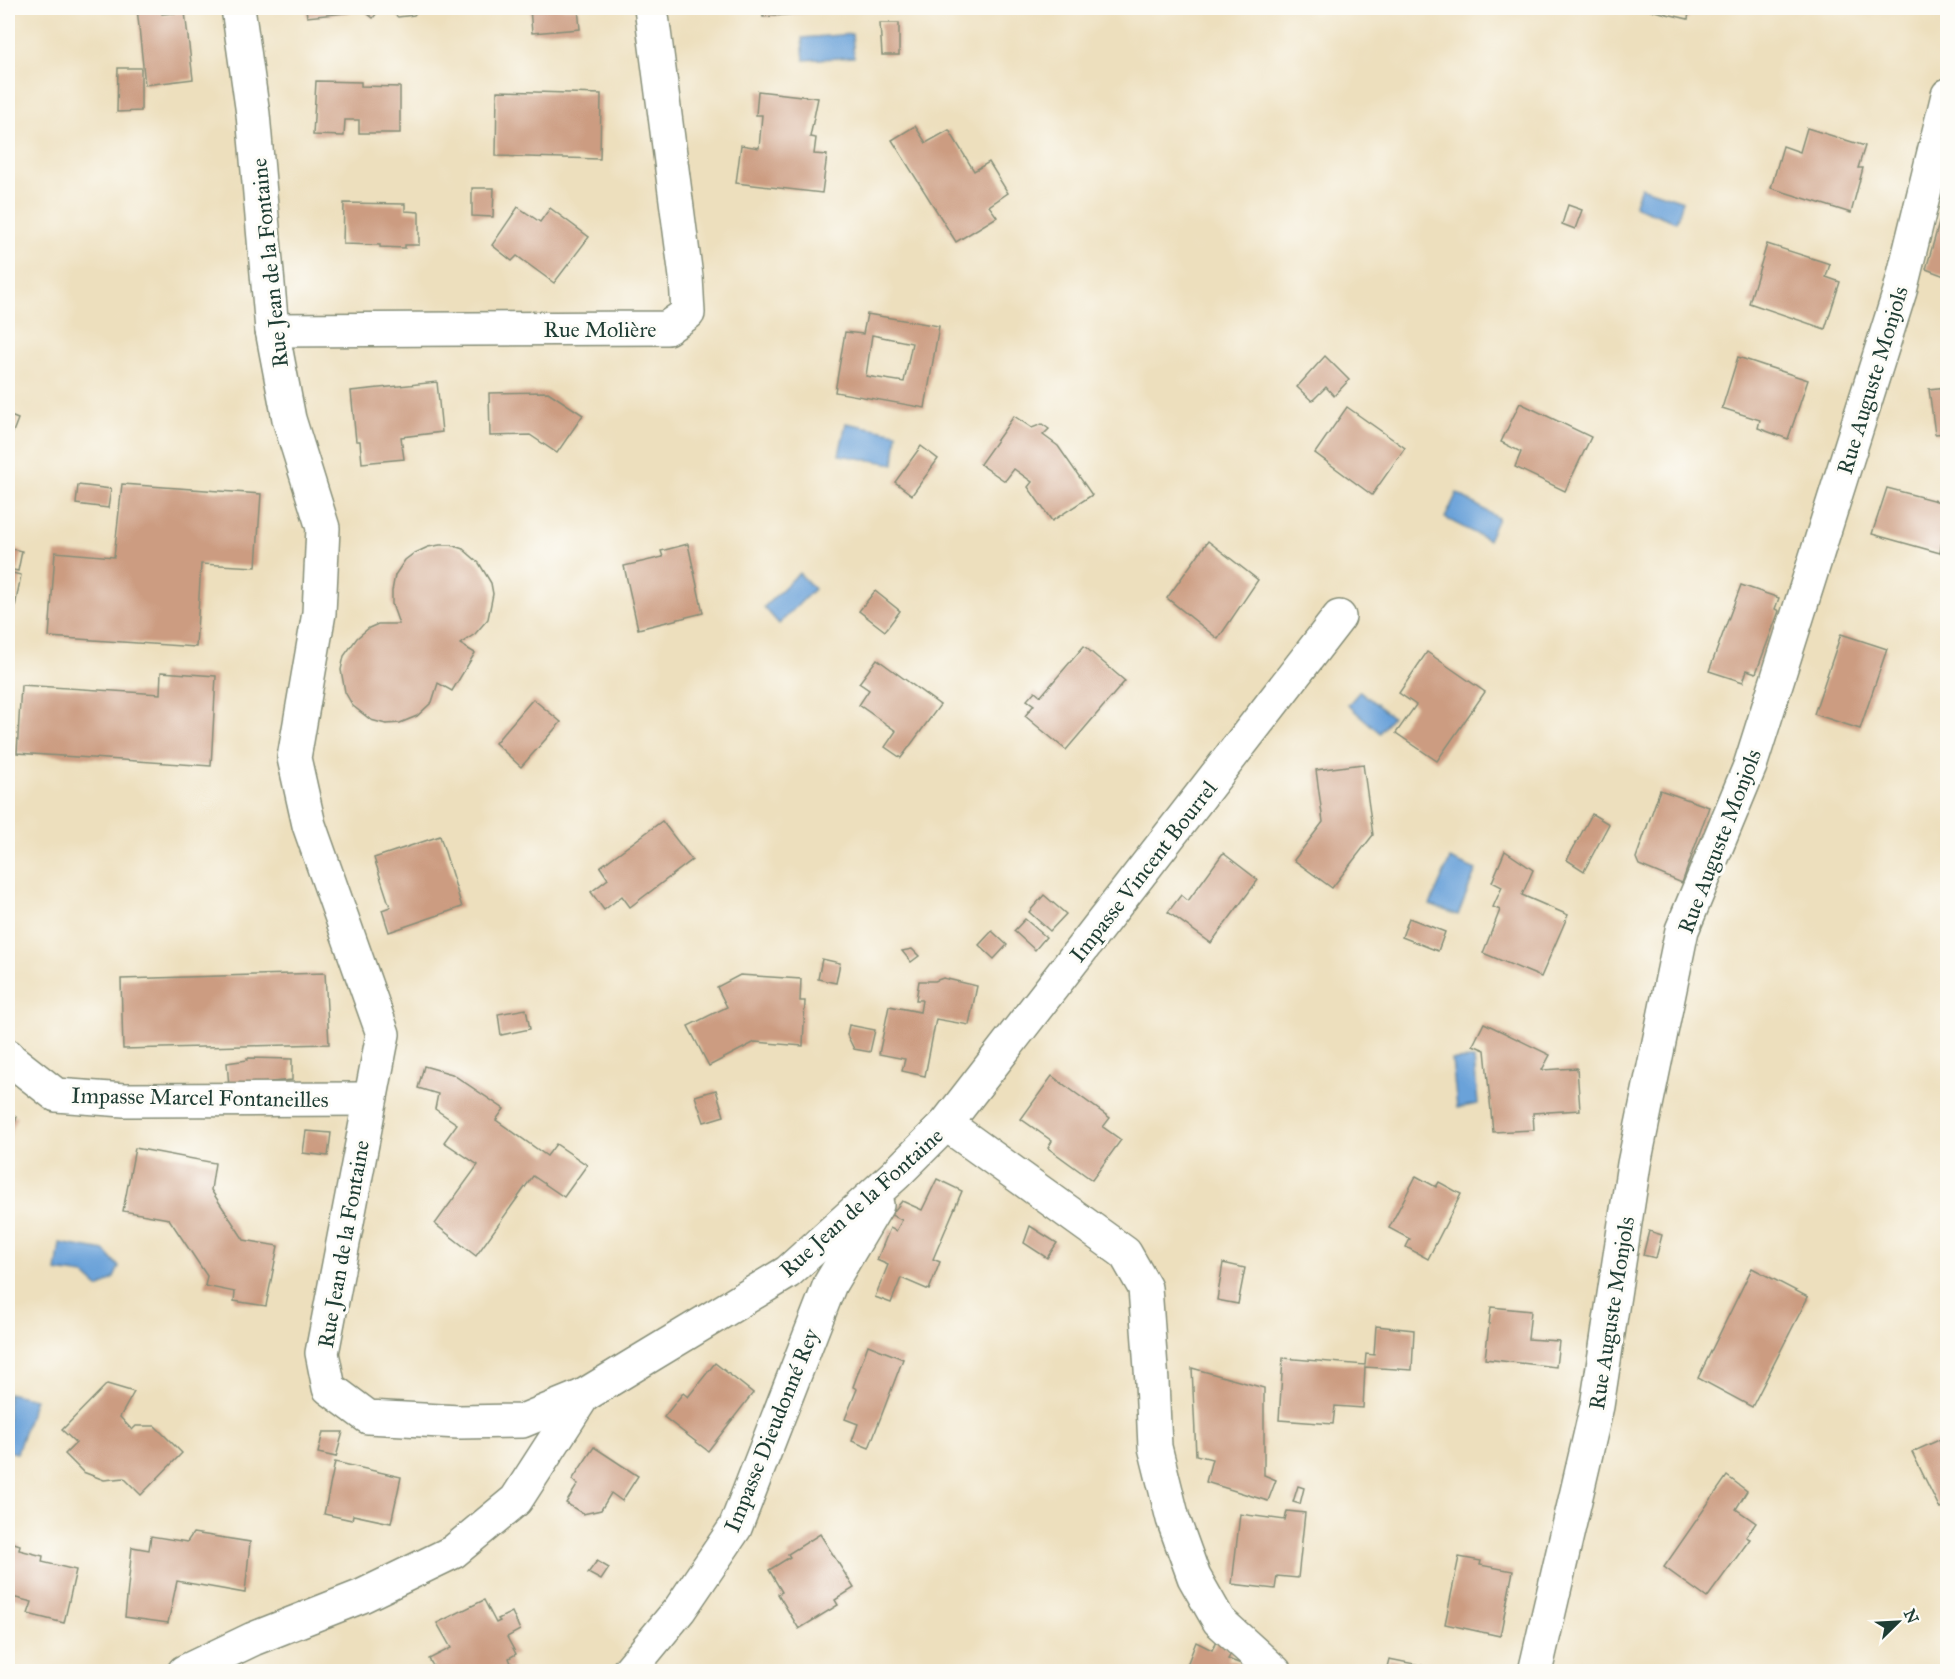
<svg xmlns="http://www.w3.org/2000/svg" width="1955" height="1679" viewBox="0 0 1955 1679" font-family="'IM FELL Great Primer',serif">
  <rect width="100%" height="100%" fill="#fdfcf7"/>
  <filter id="ink" filterUnits="userSpaceOnUse"><feTurbulence type="fractalNoise" baseFrequency=".0167" numOctaves="2"/><feDisplacementMap in="SourceGraphic" scale="12" xChannelSelector="R" yChannelSelector="G"/><feConvolveMatrix kernelMatrix="1 2 1 2 8 2 1 2 1" color-interpolation-filters="sRGB"/></filter>
  <filter id="wash" filterUnits="userSpaceOnUse"><feTurbulence type="fractalNoise" baseFrequency=".008" numOctaves="4" result="noise"/><feDisplacementMap in="SourceGraphic" scale="24" xChannelSelector="R" yChannelSelector="G"/><feGaussianBlur stdDeviation="1.35" result="paint"/><feColorMatrix in="noise" values="0 0 0 0 0 0 0 0 0 0 0 0 0 0 0 0 0 1.4 0 .05"/><feComposite in="paint" operator="in"/></filter>
  <g filter="url(#wash)">
    <rect width="100%" height="100%" fill="#eddfbd"/>
    <g fill="#6ba2d9" stroke="#457086" stroke-width="1.5">
      <polygon points="852,34 854,57 804,60 802,38"/>
      <polygon points="1641,187 1683,201 1676,222 1634,206"/>
      <polygon points="846,423 897,433 894,464 839,455"/>
      <polygon points="1457,493 1498,518 1488,540 1445,518"/>
      <polygon points="799,573 814,589 779,624 764,607"/>
      <polygon points="1360,691 1392,717 1380,733 1348,705"/>
      <polygon points="1450,859 1476,870 1458,915 1430,905"/>
      <polygon points="1474,1059 1478,1104 1457,1108 1452,1060"/>
      <polygon points="60,1243 105,1251 119,1267 114,1278 99,1288 84,1275 56,1271"/>
      <polygon points="8,1393 35,1399 17,1453 8,1451"/>
    </g>
    <g id="blocks">
      <g fill="#cc9c81" fill-rule="evenodd">
        <polygon points="137,8 161,8 162,14 185,12 193,79 145,85"/>
        <polygon points="306,8 381,8 373,18 364,11 307,17"/>
        <polygon points="386,8 420,8 414,15 398,17"/>
        <polygon points="530,8 578,8 580,29 532,33"/>
        <polygon points="762,8 829,8 829,11 763,17"/>
        <polygon points="1029,8 1058,8 1056,13"/>
        <polygon points="1642,8 1690,8 1688,19"/>
        <polygon points="880,23 899,23 899,55 882,55"/>
        <polygon points="118,68 141,68 141,111 117,112"/>
        <polygon points="316,81 361,82 361,86 400,87 400,133 359,133 359,120 345,120 344,136 313,135"/>
        <polygon points="497,91 601,94 600,159 496,156"/>
        <polygon points="758,91 818,98 810,137 816,138 814,154 827,155 822,193 736,183 741,145 759,148 762,115 756,115"/>
        <polygon points="915,126 926,143 949,130 974,171 989,162 1008,193 989,206 997,217 956,242 892,140"/>
        <polygon points="1807,128 1865,146 1858,168 1863,168 1851,213 1771,188 1783,146 1800,152"/>
        <polygon points="472,188 494,188 493,217 472,216"/>
        <polygon points="1947,195 1947,277 1926,269"/>
        <polygon points="344,203 405,204 405,211 419,212 419,245 405,245 405,248 380,247 380,245 343,244"/>
        <polygon points="1568,205 1582,210 1575,229 1562,224"/>
        <polygon points="518,207 540,222 550,208 589,237 554,283 517,256 512,261 492,245"/>
        <polygon points="1767,244 1830,264 1826,277 1840,282 1825,329 1749,303"/>
        <path d="M867,314l72,12 -14,82 -90,-16 10,-60 18,2zM872,335l40,8 -8,39 -38,-6z"/>
        <polygon points="1325,356 1349,380 1334,396 1326,387 1312,401 1297,387"/>
        <polygon points="1738,357 1808,380 1788,439 1758,428 1760,420 1722,408"/>
        <polygon points="437,382 442,432 401,437 404,459 362,463 360,441 356,441 351,391"/>
        <polygon points="1947,387 1947,433 1935,434 1929,389"/>
        <polygon points="548,392 583,415 557,453 530,435 490,436 489,393"/>
        <polygon points="1520,403 1591,437 1565,491 1515,467 1521,452 1501,442"/>
        <polygon points="1347,407 1405,448 1372,495 1315,453"/>
        <polygon points="8,415 18,419 8,445"/>
        <polygon points="1014,416 1032,428 1042,424 1049,429 1043,435 1058,446 1092,495 1052,521 1028,487 1032,482 1014,469 1005,481 980,464"/>
        <polygon points="921,446 938,459 912,495 895,482"/>
        <polygon points="122,484 261,494 256,567 201,564 196,647 49,637 55,552 114,557"/>
        <polygon points="78,485 111,489 108,508 76,504"/>
        <polygon points="1887,488 1948,504 1940,553 1872,534"/>
        <polygon points="1208,541 1258,580 1218,639 1167,598"/>
        <polygon points="688,544 703,613 638,629 624,566 663,557 661,551"/>
        <polygon points="440,545 451,545 463,549 479,563 491,583 493,594 488,619 475,634 460,644 475,653 452,691 438,683 432,702 417,716 400,723 386,724 371,720 353,706 345,692 341,670 344,656 357,638 369,628 378,624 399,624 392,604 392,591 395,575 405,560 413,554 428,547"/>
        <polygon points="8,548 22,551 18,571 8,569"/>
        <polygon points="8,572 21,575 14,612 8,610"/>
        <polygon points="1741,585 1779,598 1775,609 1779,611 1756,673 1747,670 1743,682 1709,671"/>
        <polygon points="875,591 900,611 885,631 859,611"/>
        <polygon points="1841,634 1887,649 1860,729 1814,714"/>
        <polygon points="1084,646 1125,681 1066,750 1025,716 1034,705 1027,700 1035,691 1041,696"/>
        <polygon points="1427,652 1485,692 1437,761 1396,733 1416,705 1399,693"/>
        <polygon points="877,659 940,705 901,758 885,747 896,731 859,705 869,690 859,683"/>
        <polygon points="161,672 216,676 211,766 17,753 21,685 160,694"/>
        <polygon points="533,699 561,722 521,767 495,743"/>
        <polygon points="1363,764 1373,835 1332,888 1294,860 1323,822 1316,770"/>
        <polygon points="1660,790 1709,807 1682,883 1639,865 1636,858"/>
        <polygon points="1592,814 1609,824 1584,871 1567,860"/>
        <polygon points="662,821 692,860 630,907 622,896 604,910 591,892 608,879 600,867"/>
        <polygon points="440,836 462,907 389,932 382,910 390,907 374,858"/>
        <polygon points="1505,851 1533,870 1522,895 1568,915 1541,977 1483,953 1500,910 1493,907 1502,887 1492,882"/>
        <polygon points="1223,853 1258,880 1211,943 1168,912 1181,895 1188,901"/>
        <polygon points="1044,895 1066,914 1050,931 1029,912"/>
        <polygon points="1409,918 1445,932 1438,951 1402,937"/>
        <polygon points="1025,919 1046,937 1035,950 1014,931"/>
        <polygon points="992,931 1007,945 994,959 979,945"/>
        <polygon points="912,949 919,956 911,962 902,951"/>
        <polygon points="822,959 840,963 836,983 818,979"/>
        <polygon points="325,973 329,1044 123,1049 121,979"/>
        <polygon points="740,975 801,979 800,1001 805,1001 803,1046 755,1042 709,1066 688,1026 727,1007 717,987"/>
        <polygon points="943,978 977,986 969,1025 936,1019 925,1076 902,1071 905,1059 879,1054 889,1006 920,1012 922,1000 916,1000 919,981 935,981"/>
        <polygon points="526,1009 530,1029 501,1035 498,1014"/>
        <polygon points="1484,1023 1550,1055 1542,1070 1577,1068 1580,1110 1533,1113 1534,1130 1493,1132 1485,1050 1473,1045"/>
        <polygon points="849,1025 875,1030 870,1052 854,1049 847,1035"/>
        <polygon points="247,1058 292,1059 292,1080 229,1086 227,1063 248,1060"/>
        <polygon points="424,1066 452,1074 504,1109 496,1120 547,1156 556,1144 587,1165 564,1197 533,1176 476,1256 435,1224 478,1165 444,1142 457,1124 435,1109 438,1094 418,1088"/>
        <polygon points="1052,1076 1110,1118 1103,1127 1121,1140 1092,1180 1048,1148 1052,1141 1021,1119"/>
        <polygon points="716,1090 724,1116 704,1122 695,1096"/>
        <polygon points="8,1114 17,1117 8,1142"/>
        <polygon points="306,1131 331,1133 328,1156 303,1153"/>
        <polygon points="135,1148 215,1163 211,1190 244,1240 278,1246 266,1306 234,1301 235,1292 205,1286 207,1276 169,1219 123,1211"/>
        <polygon points="1416,1176 1436,1187 1439,1182 1461,1194 1428,1259 1406,1247 1410,1239 1389,1228"/>
        <polygon points="937,1179 962,1191 933,1259 940,1262 929,1290 901,1278 891,1303 875,1297 888,1265 877,1260 890,1228 896,1231 902,1220 891,1215 902,1201 922,1210"/>
        <polygon points="1030,1226 1057,1243 1047,1258 1024,1243"/>
        <polygon points="1649,1231 1662,1235 1656,1258 1643,1255"/>
        <polygon points="1223,1263 1245,1268 1238,1304 1217,1300"/>
        <polygon points="1752,1268 1808,1297 1752,1407 1698,1378"/>
        <polygon points="1491,1307 1531,1311 1528,1339 1559,1341 1556,1367 1485,1359"/>
        <polygon points="1376,1326 1414,1330 1412,1370 1365,1367 1363,1408 1335,1406 1333,1424 1279,1420 1283,1358 1365,1365 1366,1354 1374,1355"/>
        <polygon points="868,1345 903,1359 869,1448 852,1441 858,1424 845,1419 857,1389 853,1387"/>
        <polygon points="715,1363 753,1393 708,1451 664,1417 683,1393 688,1397"/>
        <polygon points="1192,1368 1264,1388 1264,1475 1276,1480 1268,1501 1206,1482 1212,1459 1196,1455"/>
        <polygon points="107,1384 134,1392 120,1417 132,1430 136,1426 155,1426 182,1453 141,1495 124,1478 104,1480 83,1472 65,1454 76,1443 62,1430"/>
        <polygon points="323,1432 343,1432 336,1457 318,1453"/>
        <polygon points="1939,1440 1947,1458 1947,1467 1945,1468 1947,1473 1947,1506 1940,1509 1912,1452"/>
        <polygon points="594,1447 638,1476 622,1501 611,1493 601,1510 583,1514 566,1503 578,1484 572,1480"/>
        <polygon points="335,1462 401,1477 391,1523 353,1515 352,1520 324,1514"/>
        <polygon points="1727,1476 1747,1491 1736,1509 1756,1523 1746,1537 1750,1539 1707,1598 1664,1567"/>
        <polygon points="1298,1486 1304,1488 1300,1504 1293,1502"/>
        <polygon points="1287,1511 1305,1513 1298,1578 1277,1576 1275,1589 1232,1584 1240,1514 1285,1520"/>
        <polygon points="193,1533 250,1542 245,1593 177,1581 168,1623 125,1617 132,1547 149,1550 151,1536 187,1542"/>
        <polygon points="820,1534 854,1588 835,1600 838,1605 799,1629 778,1594 782,1592 769,1570 790,1557 788,1554"/>
        <polygon points="8,1541 20,1545 19,1550 43,1556 42,1562 76,1570 64,1623 28,1614 32,1602 8,1596"/>
        <polygon points="1459,1557 1481,1561 1480,1565 1513,1571 1500,1636 1445,1624"/>
        <polygon points="597,1561 609,1568 601,1580 588,1573"/>
        <polygon points="484,1600 496,1623 500,1621 498,1619 512,1612 520,1630 507,1637 516,1654 509,1658 513,1668 505,1671 436,1671 429,1659 451,1648 437,1623"/>
        <polygon points="1218,1639 1232,1652 1228,1659 1249,1667 1253,1671 1199,1671 1187,1665 1196,1642 1212,1650"/>
        <polygon points="1389,1659 1445,1670 1445,1671 1386,1671"/>
      </g>
    </g>
  </g>
  <g filter="url(#ink)">
    <use href="#blocks" fill-opacity="0" stroke="#868e78" stroke-width="1.5"/>
    <g fill="none" stroke-linecap="round" stroke-linejoin="round">
      <g stroke="#868e78" stroke-width="36">
        <g id="street">
          <polyline points="238,8 253,114 272,330 289,419 323,528 319,613 294,758 309,825 383,1034 322,1353 329,1388 368,1417 459,1422 522,1421 583,1396 788,1272 895,1175 946,1124 1125,1253 1145,1288 1152,1382 1155,1447 1173,1519 1194,1577 1219,1621 1275,1672"/>
          <polyline points="272,330 667,328 688,313 686,277 651,8"/>
          <polyline points="8,1056 10,1059 56,1095 124,1100 370,1099"/>
          <polyline points="946,1124 1339,617"/>
          <polyline points="184,1672 253,1639 362,1596 453,1552 516,1500 583,1396"/>
          <polyline points="628,1672 680,1609 735,1528 830,1284 877,1205"/>
          <polyline points="1535,1672 1597,1406 1634,1164 1682,930 1750,766 1900,291 1948,95"/>
        </g>
      </g>
      <use href="#street" stroke="#fff" stroke-width="33"/>
    </g>
  </g>
  <g text-anchor="middle" stroke-width="6" stroke-linejoin="round" paint-order="stroke">
    <g font-size="22" fill="#1f3d34" stroke="#fdfcf7">
      <text transform="translate(269 263) rotate(-96)" y="8">Rue Jean de la Fontaine</text>
      <text x="600" y="337">Rue Molière</text>
      <text transform="translate(1872 380) rotate(-73)" y="8">Rue Auguste Monjols</text>
      <text transform="translate(1719 841) rotate(-69)" y="8">Rue Auguste Monjols</text>
      <text transform="translate(1143 871) rotate(-52)" y="8">Impasse Vincent Bourrel</text>
      <text transform="translate(200 1097) rotate(1)" y="8">Impasse Marcel Fontaneilles</text>
      <text transform="translate(861 1202) rotate(-42)" y="8">Rue Jean de la Fontaine</text>
      <text transform="translate(343 1244) rotate(-80)" y="8">Rue Jean de la Fontaine</text>
      <text transform="translate(1611 1313) rotate(-81)" y="8">Rue Auguste Monjols</text>
      <text transform="translate(771 1430) rotate(-68)" y="8">Impasse Dieudonné Rey</text>
    </g>
  </g>
  <rect width="1955" height="1679" fill="none" stroke="#fdfcf7" stroke-width="30"/>
  <g transform="translate(1898 1622) rotate(66)" stroke="#fdfcf7" stroke-width="4.5" paint-order="stroke">
  <path d="M0-4.5L10 22L0 15L-10 22Z" fill="#1f3d34"/>
  <text y="-9" font-size="16" font-weight="bold" text-anchor="middle" fill="#1f3d34">N</text>
  </g>
</svg>
